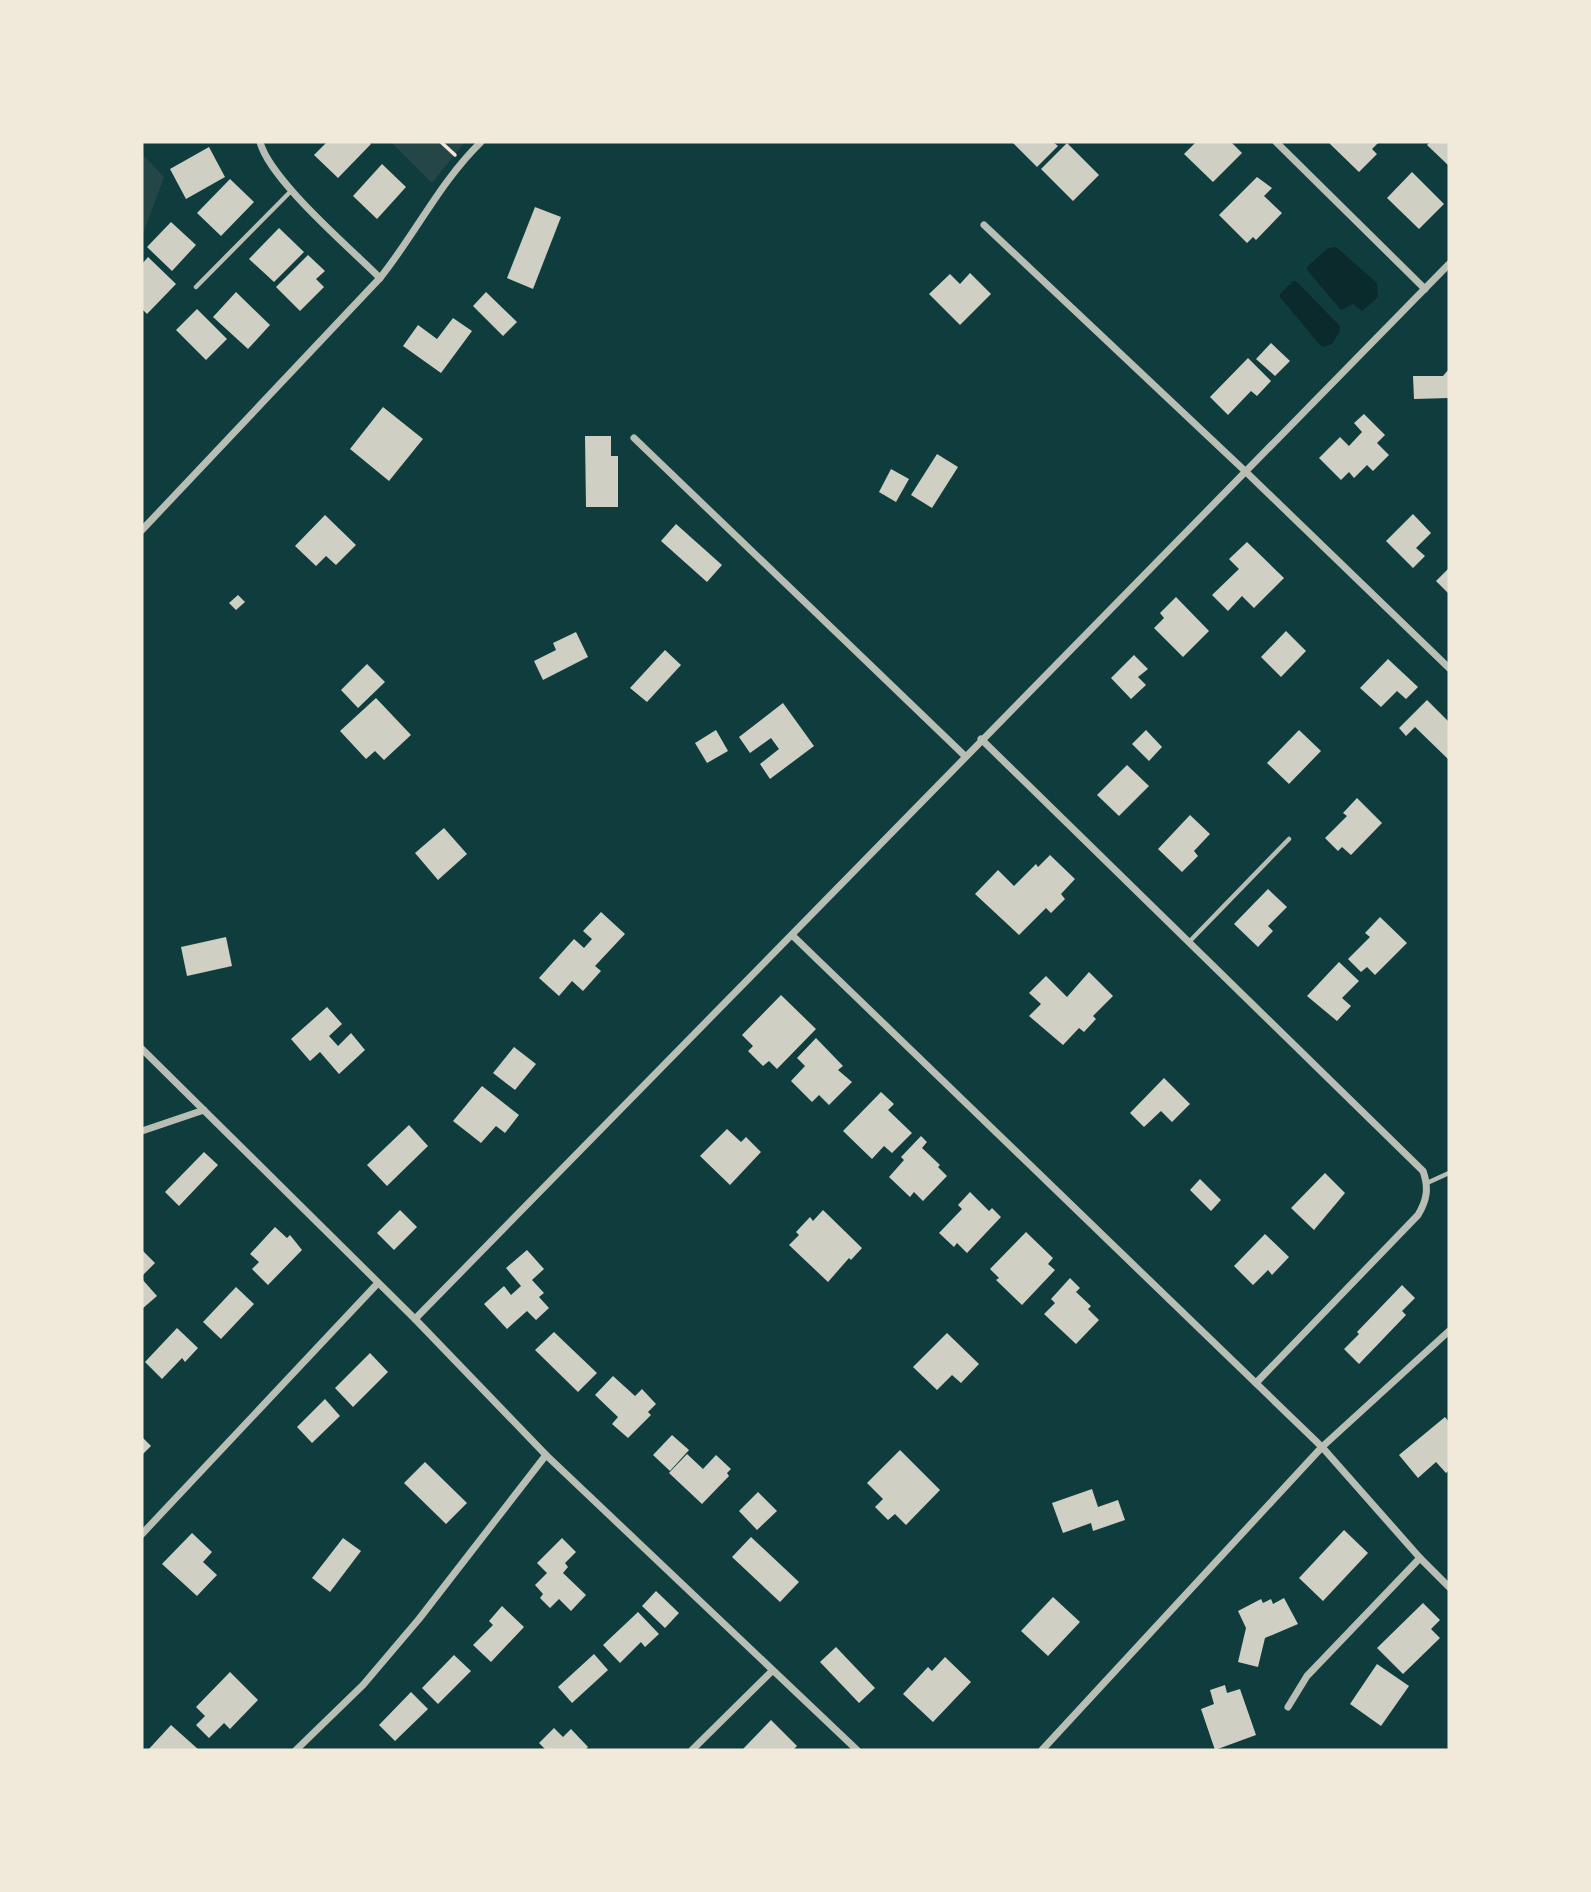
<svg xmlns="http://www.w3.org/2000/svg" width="1591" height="1892" viewBox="0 0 1591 1892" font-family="'Times New Roman',serif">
  <rect width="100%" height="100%" fill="#0f3d3e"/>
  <g fill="#244646">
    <polygon points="391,142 465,142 432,183"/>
    <polygon points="142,154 164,177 144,231 142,233"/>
  </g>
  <g fill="#0a2a2b">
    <polygon points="1336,247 1377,283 1378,297 1362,311 1353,304 1341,310 1307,270 1307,267 1328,248"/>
    <polygon points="1293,281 1296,281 1340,326 1340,331 1332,344 1323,347 1319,344 1280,297 1280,294"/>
  </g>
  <g fill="#cfcfc3">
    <polygon points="327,142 369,142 371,144 338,178 314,155"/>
    <polygon points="1012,142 1053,142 1058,146 1037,167"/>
    <polygon points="1196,142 1231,142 1242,153 1213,182 1184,154"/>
    <polygon points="1328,142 1379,142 1372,149 1377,154 1359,172"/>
    <polygon points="1430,142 1449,142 1449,166 1427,145"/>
    <polygon points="1067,143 1099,175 1073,201 1041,169"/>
    <polygon points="209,147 225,177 186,199 170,169"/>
    <polygon points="382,164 406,187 377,219 353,196"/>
    <polygon points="1412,172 1444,204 1419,229 1387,198"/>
    <polygon points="1257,177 1272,188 1264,196 1282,213 1256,240 1253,237 1247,243 1219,215"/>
    <polygon points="230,179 254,202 221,236 197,213"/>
    <polygon points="535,207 561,217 533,289 507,278"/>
    <polygon points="171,222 196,245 172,271 147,247"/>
    <polygon points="279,228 304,252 274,282 249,259"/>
    <polygon points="308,255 325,271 316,279 324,287 300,311 276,287"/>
    <polygon points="148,257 176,284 147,314 142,309 142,264"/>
    <polygon points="970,273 991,294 960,325 929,294 950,274 960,284"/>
    <polygon points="236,292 270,325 248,349 213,317"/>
    <polygon points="486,292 517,322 503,336 473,306"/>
    <polygon points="197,309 227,339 206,360 176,330"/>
    <polygon points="453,318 472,331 441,373 403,346 418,325 437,339"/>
    <polygon points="1271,343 1290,361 1275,376 1256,359"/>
    <polygon points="1248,358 1271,381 1257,396 1251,391 1228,415 1210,397"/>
    <polygon points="1449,369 1449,398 1414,399 1413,376 1443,376"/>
    <polygon points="383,407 423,439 389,481 350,449"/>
    <polygon points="1364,414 1385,435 1377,443 1389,455 1373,471 1367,465 1354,478 1349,472 1341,480 1319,458 1340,437 1349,446 1362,432 1354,423"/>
    <polygon points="585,436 611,436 611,456 618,456 618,507 586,507"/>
    <polygon points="937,454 958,467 932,508 911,495"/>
    <polygon points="891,469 909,479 896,502 879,492"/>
    <polygon points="1413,514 1431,533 1416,548 1425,556 1413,568 1386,541"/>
    <polygon points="325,515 356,545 336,565 326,556 316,566 295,546"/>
    <polygon points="676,524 722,565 707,582 661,541"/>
    <polygon points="1247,542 1284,578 1254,608 1242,596 1228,611 1212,595 1239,569 1229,559"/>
    <polygon points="1449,568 1449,594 1436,581"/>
    <polygon points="238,595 245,602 236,610 229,603"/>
    <polygon points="1176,597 1209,631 1183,657 1154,628 1164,618 1160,613"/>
    <polygon points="1286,631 1306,651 1281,677 1261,657"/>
    <polygon points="576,632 588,657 543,680 534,661 556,650 553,643"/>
    <polygon points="665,650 681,665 647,702 630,688"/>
    <polygon points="1134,655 1148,669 1138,677 1146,685 1131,699 1111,678"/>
    <polygon points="1388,659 1418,687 1406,699 1397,691 1381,707 1360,688"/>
    <polygon points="367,664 385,682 358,708 341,690"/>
    <polygon points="376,698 411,735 384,760 375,751 366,759 340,731"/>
    <polygon points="1427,700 1449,722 1449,760 1415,727 1406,736 1399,728"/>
    <polygon points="783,703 814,746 770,779 760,764 779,749 771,738 750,753 739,737"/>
    <polygon points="716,730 728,751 707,763 695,743"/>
    <polygon points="1146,730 1162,747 1149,761 1132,744"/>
    <polygon points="1299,730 1321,751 1289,784 1267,763"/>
    <polygon points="1127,765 1149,786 1119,816 1097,795"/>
    <polygon points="1357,798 1382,823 1351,855 1342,847 1338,851 1325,838 1347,816 1343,813"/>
    <polygon points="1190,815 1210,834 1194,851 1198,856 1182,872 1158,849"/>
    <polygon points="444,828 467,854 438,880 415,853"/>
    <polygon points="1050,855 1075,879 1061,894 1065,899 1051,913 1046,908 1019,935 975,894 998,870 1014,886 1036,864 1038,867"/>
    <polygon points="1268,889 1287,907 1268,926 1273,931 1258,947 1234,924"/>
    <polygon points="601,912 625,934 595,966 601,971 583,991 572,981 559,996 539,978 574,939 584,948 592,939 583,931"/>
    <polygon points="1380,917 1407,943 1375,975 1367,967 1361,972 1348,959 1370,937 1365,933"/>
    <polygon points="226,937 232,966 187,976 181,947"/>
    <polygon points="1339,962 1359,981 1342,998 1351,1006 1337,1021 1307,996"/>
    <polygon points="1089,972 1113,996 1093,1016 1096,1019 1084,1032 1079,1028 1063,1045 1029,1016 1041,1004 1029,993 1046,976 1067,997"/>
    <polygon points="781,995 816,1029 777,1069 769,1061 763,1066 748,1051 753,1046 742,1035"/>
    <polygon points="327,1007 342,1024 329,1036 338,1046 351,1033 365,1050 339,1074 320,1052 310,1061 291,1039"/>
    <polygon points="816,1038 843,1066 838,1070 852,1082 829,1105 819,1095 812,1102 791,1081 805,1066 797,1058"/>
    <polygon points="514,1047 536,1064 515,1090 493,1073"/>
    <polygon points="1164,1078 1190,1104 1172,1122 1161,1111 1144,1127 1130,1113"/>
    <polygon points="482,1086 519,1115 505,1133 496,1126 481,1143 453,1121"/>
    <polygon points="881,1092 894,1104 888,1110 912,1133 892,1153 884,1146 872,1159 843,1131"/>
    <polygon points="409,1125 428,1146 387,1186 367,1165"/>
    <polygon points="727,1129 741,1142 746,1137 761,1152 730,1185 700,1156"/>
    <polygon points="921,1136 927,1142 922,1148 940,1165 938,1167 947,1176 923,1201 914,1192 910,1197 889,1177 904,1160 901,1157"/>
    <polygon points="204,1152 218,1165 179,1206 165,1192"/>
    <polygon points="1325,1173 1345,1193 1314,1230 1291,1208"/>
    <polygon points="1200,1179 1221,1200 1211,1211 1190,1190"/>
    <polygon points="970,1192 989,1211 992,1208 1001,1217 967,1253 957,1243 954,1247 939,1233 962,1209 958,1205"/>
    <polygon points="400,1210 417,1227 394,1250 377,1233"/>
    <polygon points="823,1210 862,1248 851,1260 849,1258 828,1282 789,1245 799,1235 796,1232 810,1217 813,1221"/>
    <polygon points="275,1227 287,1238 290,1235 302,1250 268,1285 252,1269 259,1262 250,1254"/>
    <polygon points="1026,1232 1053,1258 1048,1264 1055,1270 1022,1305 996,1280 999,1278 990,1269"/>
    <polygon points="1265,1234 1289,1257 1272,1275 1268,1270 1253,1285 1234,1266"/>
    <polygon points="142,1250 155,1263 142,1276"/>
    <polygon points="527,1250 544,1269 532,1280 544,1293 539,1297 549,1308 536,1320 527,1311 507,1329 484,1304 504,1286 511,1295 521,1286 506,1268"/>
    <polygon points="1070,1278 1080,1288 1076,1292 1091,1306 1088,1309 1099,1320 1076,1344 1044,1314 1055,1303 1051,1299"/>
    <polygon points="142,1279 157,1296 142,1309"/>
    <polygon points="1402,1285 1415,1298 1402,1311 1406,1315 1359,1364 1344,1349 1359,1334 1357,1332"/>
    <polygon points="236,1287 254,1304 221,1339 203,1322"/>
    <polygon points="177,1328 198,1348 185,1362 182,1358 162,1379 145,1362"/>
    <polygon points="554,1332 597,1373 578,1392 535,1350"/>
    <polygon points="947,1333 979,1364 961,1383 952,1375 937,1390 913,1367"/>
    <polygon points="370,1353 388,1372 353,1407 335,1388"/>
    <polygon points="613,1376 635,1396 642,1389 656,1404 648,1412 651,1415 628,1438 612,1424 618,1417 595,1395"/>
    <polygon points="325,1399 340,1416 312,1443 297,1427"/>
    <polygon points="1445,1417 1449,1422 1449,1470 1446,1473 1436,1462 1418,1478 1399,1455"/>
    <polygon points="672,1435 689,1450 670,1471 653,1455"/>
    <polygon points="142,1437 151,1446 142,1455"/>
    <polygon points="900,1450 940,1490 906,1525 895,1514 888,1520 875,1507 883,1499 867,1483"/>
    <polygon points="687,1454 703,1469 716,1455 731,1469 727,1473 729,1476 702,1504 669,1473"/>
    <polygon points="425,1462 467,1503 446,1524 404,1483"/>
    <polygon points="1092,1489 1098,1507 1118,1500 1125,1520 1093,1531 1091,1523 1063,1533 1052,1503"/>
    <polygon points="758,1492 777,1511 757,1530 739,1511"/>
    <polygon points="1344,1530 1368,1553 1323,1601 1299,1578"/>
    <polygon points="192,1533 212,1552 203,1562 217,1575 197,1596 162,1564"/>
    <polygon points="751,1537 799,1582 780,1602 732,1557"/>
    <polygon points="343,1538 361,1551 330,1592 312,1578"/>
    <polygon points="562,1538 576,1552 565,1563 568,1567 563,1573 586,1595 571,1611 559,1599 550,1608 540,1598 543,1594 535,1585 547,1573 537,1563"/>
    <polygon points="656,1591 679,1613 665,1628 642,1606"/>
    <polygon points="1053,1597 1080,1622 1048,1656 1021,1631"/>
    <polygon points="1284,1598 1298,1624 1265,1638 1258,1667 1238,1662 1246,1628 1238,1611 1261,1599 1263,1603 1271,1599 1273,1604"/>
    <polygon points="1423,1603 1440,1620 1431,1629 1440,1638 1403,1674 1377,1648"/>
    <polygon points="502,1606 524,1627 491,1662 473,1645 493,1625 489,1621"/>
    <polygon points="638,1612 659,1634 645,1647 641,1642 620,1663 603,1645"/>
    <polygon points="836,1647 875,1688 859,1703 820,1662"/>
    <polygon points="594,1654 608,1670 572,1703 558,1687"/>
    <polygon points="454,1655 471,1671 438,1704 422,1688"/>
    <polygon points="945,1657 971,1682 933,1722 903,1694 928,1667 932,1671"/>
    <polygon points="1377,1664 1409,1686 1381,1726 1350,1704"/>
    <polygon points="230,1672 258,1700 230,1729 224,1723 209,1738 196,1725 205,1716 196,1707"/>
    <polygon points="1225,1685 1227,1693 1240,1689 1256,1735 1215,1750 1201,1709 1214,1704 1210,1690"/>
    <polygon points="411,1692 428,1709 395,1741 379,1725"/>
    <polygon points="771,1720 797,1746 793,1750 742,1750"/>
    <polygon points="171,1725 199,1750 148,1750"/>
    <polygon points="554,1728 563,1737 571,1729 588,1747 585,1750 546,1750 539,1743"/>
  </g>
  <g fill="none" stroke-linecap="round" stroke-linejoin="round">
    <polyline stroke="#f1e9da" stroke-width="3.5" points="441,142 455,155"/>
    <g stroke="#b8beb3" stroke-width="4.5">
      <polyline points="196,287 291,191"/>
      <polyline points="1189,942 1289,839"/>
      <polyline points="1427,1183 1449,1173"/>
    </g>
    <g stroke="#b8beb3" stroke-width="7">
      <path d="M260,142c10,38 90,106 120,136"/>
      <polyline points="1276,142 1425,289"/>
      <polyline points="984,225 1245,471 1449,668"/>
      <polyline points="634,438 965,756"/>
      <path d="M142,530l238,-252c36,-45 60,-96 101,-136"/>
      <path d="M981,739l442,432c6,17 4,29 -5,44l-162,168"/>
      <polyline points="793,936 1322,1447 1420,1558 1449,1587"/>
      <polyline points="142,1049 415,1319 546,1455 857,1750"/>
      <polyline points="142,1131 204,1110"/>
      <polyline points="415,1319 1449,264"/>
      <polyline points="142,1534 378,1283"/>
      <polyline points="1288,1707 1307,1676 1420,1558"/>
      <polyline points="296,1750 363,1685 419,1619 546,1455"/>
      <polyline points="692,1750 772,1671"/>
      <polyline points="1042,1750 1322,1447 1449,1331"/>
    </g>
  </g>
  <rect width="1591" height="1892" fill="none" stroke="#f1e9da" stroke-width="287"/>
</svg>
